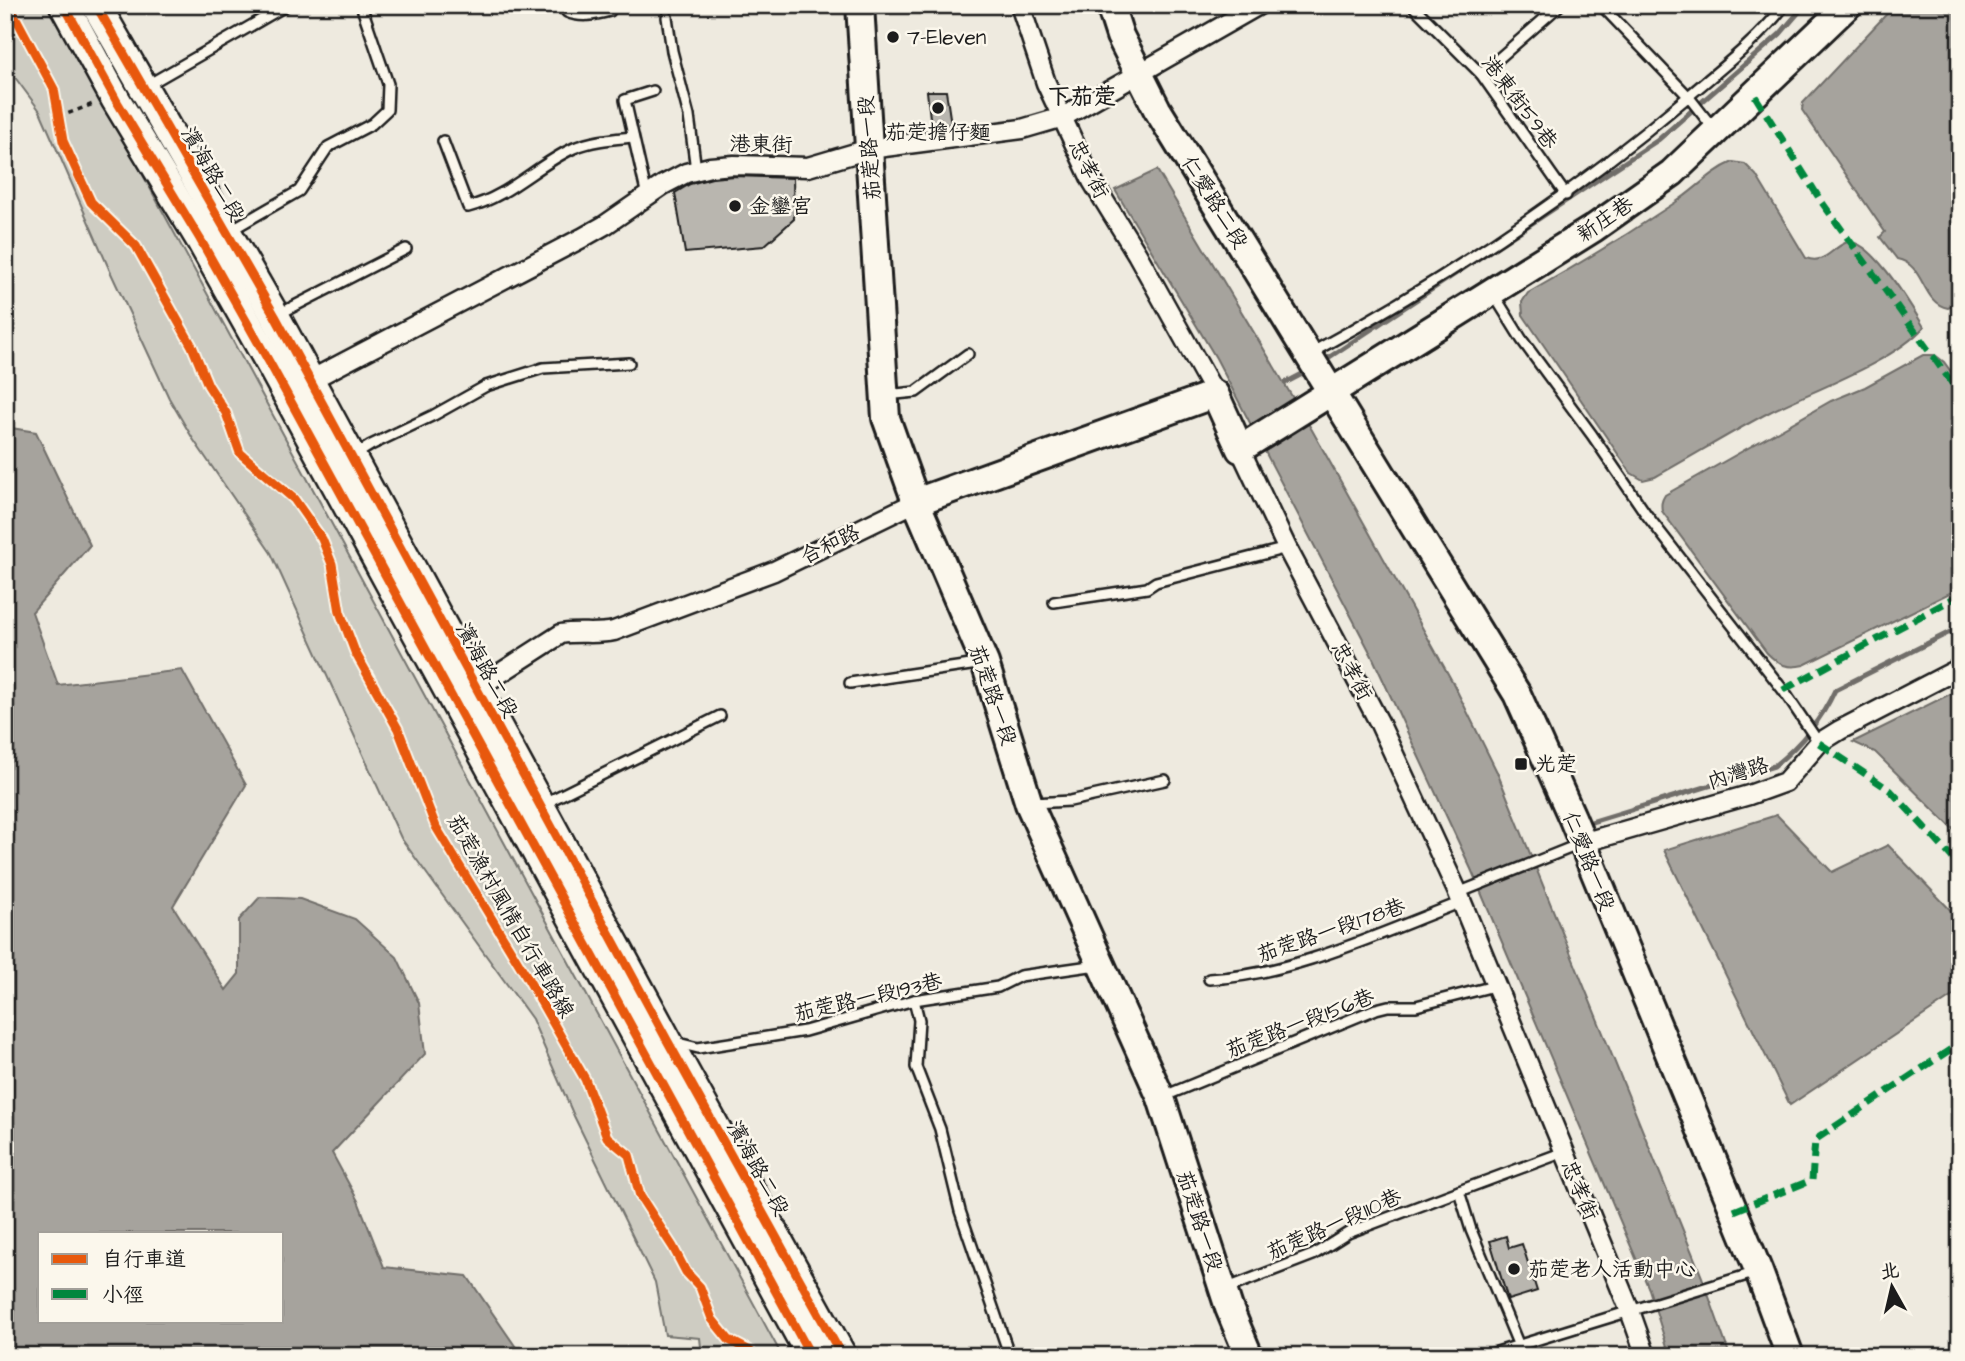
<svg xmlns="http://www.w3.org/2000/svg" width="1965" height="1361" viewBox="0 0 1965 1361" font-family="'Architects Daughter','LXGW WenKai TC',sans-serif">
  <rect width="100%" height="100%" fill="#eeeadf"/>
  <filter id="ink" filterUnits="userSpaceOnUse"><feTurbulence type="fractalNoise" baseFrequency=".0143" numOctaves="2"/><feDisplacementMap in="SourceGraphic" scale="14" xChannelSelector="R" yChannelSelector="G"/><feConvolveMatrix kernelMatrix="1 2 1 2 8 2 1 2 1" color-interpolation-filters="sRGB"/></filter>
  <g filter="url(#ink)">
    <polygon fill="#ceccc2" stroke="#75746f" stroke-width="2" points="5,5 51,5 782,1356 702,1356 700,1338 665,1335 655,1282 574,1116 532,1019 401,838 271,553 193,439 169,398 110,271 40,111 5,64"/>
    <g fill="#a6a39d" stroke="#6f6d69" stroke-width="2" fill-rule="evenodd">
      <path d="M1895,5h65v298l-12,5c-27,-5 -23,-44 -51,-49l-17,-22 5,-5 -83,-122 1,-7z"/>
      <path d="M1733,162l12,2 11,11 50,83c18,7 25,-9 39,-15 24,-10 68,66 79,84 -32,36 -111,63 -156,86 -38,20 -75,43 -113,64l-12,3 -12,-7 -108,-158 -1,-13 6,-9c50,-28 99,-58 148,-91 19,-12 35,-31 57,-40z"/>
      <polygon points="1157,170 1312,430 1452,681 1497,772 1702,1277 1730,1356 1670,1356 1649,1289 1471,869 1371,654 1216,358 1115,190"/>
      <path d="M1923,355h12l9,7 16,22v204l-156,77c-17,4 -25,0 -37,-12l-105,-142c-1,-6 -1,-10 3,-16l166,-94 34,-14z"/>
      <path d="M5,427l31,5 54,113 -58,67 26,73 124,-15 64,115 -73,121 53,84 13,-16v-54l21,-23 40,2 55,20 42,38 22,46 6,51 -93,99 26,48 26,66 83,9 55,80h-517zM282,1233v88h-242v-88z"/>
      <polygon points="1960,689 1960,838 1952,828 1875,752 1853,742"/>
      <polygon points="1777,815 1832,872 1888,845 1960,920 1960,991 1790,1105 1664,850"/>
    </g>
    <g fill="none" stroke-linecap="round" stroke-linejoin="round">
      <g stroke="#6f6d69" stroke-width="5">
        <polyline points="1322,362 1658,140 1780,34 1805,5"/>
        <polyline points="1285,383 1308,371"/>
        <path d="M1588,823l186,-57c26,-21 47,-45 61,-76l125,-63"/>
      </g>
    </g>
    <g fill="#b9b6af" stroke="#1c1c1c" stroke-width="2">
      <polygon points="927,91 946,91 951,124 931,127"/>
      <polygon points="734,176 793,178 794,219 764,246 685,253 675,193 690,184 712,178"/>
      <polygon points="1506,1236 1509,1248 1522,1244 1537,1291 1508,1300 1490,1241"/>
    </g>
    <g fill="none" stroke-linecap="round" stroke-linejoin="round">
      <g stroke="#1c1c1c" stroke-width="14">
        <g id="lane">
          <path d="M566,5l1,7c14,6 28,3 43,-1l-1,-6"/>
          <polyline points="1412,5 1481,74 1566,195"/>
          <polyline points="1601,5 1688,96 1713,128"/>
          <polyline points="667,17 672,51 689,116 696,170"/>
          <polyline points="1481,74 1560,5"/>
          <polyline points="146,86 287,5"/>
          <path d="M443,141l25,66c39,-9 70,-43 106,-59 19,-8 39,-9 59,-11"/>
          <polyline points="647,196 625,100 653,91"/>
          <polyline points="231,230 299,191 328,147 372,124 387,110 388,84 363,11"/>
          <polyline points="1494,295 1522,340 1592,435 1646,514 1783,690 1819,743"/>
          <polyline points="277,315 406,249"/>
          <path d="M1309,354c134,-73 260,-156 375,-254 36,-31 71,-57 101,-95"/>
          <polyline points="890,388 896,394 916,392 968,354"/>
          <polyline points="355,455 371,445 434,415 486,386 543,368 629,363"/>
          <polyline points="1054,602 1147,588 1156,582 1287,548"/>
          <polyline points="850,683 984,663"/>
          <polyline points="1033,803 1070,801 1165,780"/>
          <polyline points="543,804 720,716"/>
          <polyline points="1458,893 1580,844"/>
          <path d="M1209,979c85,-4 173,-47 253,-77"/>
          <polyline points="914,1000 919,1020 916,1067 940,1129 960,1211 1008,1351 995,1356"/>
          <polyline points="674,1042 698,1048 805,1031 914,1000 998,987 1020,976 1097,965"/>
          <polyline points="1162,1097 1376,1009 1388,1006 1416,1006 1498,985"/>
          <polyline points="1225,1289 1313,1255 1348,1233 1459,1191"/>
          <polyline points="1519,1346 1471,1230 1459,1191 1564,1152"/>
          <polyline points="1484,1356 1757,1272"/>
        </g>
      </g>
      <g stroke="#1c1c1c" stroke-width="23">
        <g id="street">
          <polyline points="1020,5 1046,83 1092,181 1137,254 1215,394"/>
          <polyline points="301,385 582,238 605,225 663,185 686,173 710,167 734,165 808,167 869,149 1022,129 1063,117 1259,5"/>
          <polyline points="1240,449 1287,548 1379,722 1458,893 1630,1311 1646,1356"/>
          <path d="M471,692l90,-58c18,-3 35,1 53,-3l160,-60 142,-69"/>
          <polyline points="1582,843 1749,795 1785,782 1819,743 1840,730 1960,668"/>
        </g>
      </g>
      <g stroke="#1c1c1c" stroke-width="32">
        <g id="secondary">
          <polyline points="860,5 886,418 916,502 985,663 1029,804 1161,1098 1229,1308 1249,1356"/>
          <polyline points="1110,5 1120,36 1157,109 1517,694 1572,817 1759,1272 1790,1356"/>
          <polyline points="916,502 1215,394 1240,449 1594,228 1672,173 1848,5"/>
        </g>
      </g>
      <g stroke="#1c1c1c" stroke-width="33">
        <g id="primary">
          <polyline points="64,5 116,100 200,239 272,367 811,1356"/>
          <polyline points="96,5 275,316 667,1040 842,1356"/>
        </g>
      </g>
      <polyline stroke="#1c1c1c" stroke-width="3.5" stroke-dasharray="5 5" stroke-linecap="butt" points="59,117 93,104"/>
      <use href="#lane" stroke="#fbf7ec" stroke-width="9"/>
      <use href="#street" stroke="#fbf7ec" stroke-width="18"/>
      <use href="#secondary" stroke="#fbf7ec" stroke-width="26"/>
      <use href="#primary" stroke="#fbf7ec" stroke-width="28"/>
      <g stroke="#00873e" stroke-width="7" stroke-dasharray="14 7" stroke-linecap="butt">
        <polyline points="1755,96 1821,201 1960,394"/>
        <polyline points="1783,690 1960,595"/>
        <polyline points="1819,743 1891,791 1960,866"/>
        <polyline points="1734,1211 1812,1180 1815,1140 1960,1043"/>
      </g>
      <g stroke="#fbf7ec" stroke-width="13">
        <g id="cycleway">
          <polyline points="9,5 54,89 63,141 91,202 136,246 192,346 208,385 226,413 240,453 294,499 322,539 332,564 340,612 355,652 398,729 436,827 524,972 585,1079 607,1137 629,1155 640,1196 673,1247 686,1272 700,1287 712,1319 729,1340 750,1351 753,1356"/>
          <polyline points="64,5 116,100 200,239 272,367 811,1356"/>
          <polyline points="96,5 275,316 667,1040 842,1356"/>
        </g>
      </g>
      <use href="#cycleway" stroke="#e8590c" stroke-width="9"/>
    </g>
  </g>
  <g fill="#1c1c1c" stroke="#fbf7ec" stroke-width="2.5">
    <circle cx="893" cy="37" r="7"/>
    <circle cx="938" cy="108" r="7"/>
    <circle cx="735" cy="206" r="7"/>
    <rect x="1514" y="757" width="14" height="14" rx="3.5"/>
    <circle cx="1514" cy="1269" r="7"/>
  </g>
  <g text-anchor="middle" stroke-width="5" stroke-linejoin="round" paint-order="stroke">
    <g font-size="21" fill="#1c1c1c" stroke="#fbf7ec" text-anchor="start">
      <text x="907" y="44">7-Eleven</text>
      <text x="938" y="139" text-anchor="middle">茄萣擔仔麵</text>
      <text x="749" y="213">金鑾宮</text>
      <text x="1535" y="771">光萣</text>
      <text x="1528" y="1276">茄萣老人活動中心</text>
    </g>
    <g font-size="21" fill="#1c1c1c" stroke="#fbf7ec">
      <text transform="translate(1520 102) rotate(53)" y="7">港東街59巷</text>
      <text transform="translate(761 144) rotate(1)" y="7">港東街</text>
      <text transform="translate(869 148) rotate(-94)" y="7">茄萣路一段</text>
      <text transform="translate(1089 169) rotate(63)" y="7">忠孝街</text>
      <text transform="translate(213 174) rotate(60)" y="7">濱海路二段</text>
      <text transform="translate(1215 202) rotate(58)" y="7">仁愛路二段</text>
      <text transform="translate(1605 219) rotate(-34)" y="7">新庄巷</text>
      <text transform="translate(830 544) rotate(-26)" y="7">合和路</text>
      <text transform="translate(487 670) rotate(61)" y="7">濱海路二段</text>
      <text transform="translate(1352 671) rotate(62)" y="7">忠孝街</text>
      <text transform="translate(993 695) rotate(71)" y="7">茄萣路一段</text>
      <text transform="translate(1738 773) rotate(-17)" y="7">內灣路</text>
      <text transform="translate(1589 861) rotate(68)" y="7">仁愛路一段</text>
      <text transform="translate(511 916) rotate(60)" y="7">茄萣漁村風情自行車路線</text>
      <text transform="translate(1331 930) rotate(-19)" y="7">茄萣路一段178巷</text>
      <text transform="translate(868 997) rotate(-13)" y="7">茄萣路一段193巷</text>
      <text transform="translate(1300 1023) rotate(-21)" y="7">茄萣路一段156巷</text>
      <text transform="translate(758 1168) rotate(61)" y="7">濱海路二段</text>
      <text transform="translate(1580 1190) rotate(67)" y="7">忠孝街</text>
      <text transform="translate(1200 1221) rotate(72)" y="7">茄萣路一段</text>
      <text transform="translate(1334 1224) rotate(-24)" y="7">茄萣路一段110巷</text>
    </g>
    <g font-size="23" font-weight="bold" fill="#1c1c1c" stroke="#fbf7ec">
      <text x="1082" y="104">下茄萣</text>
    </g>
  </g>
  <rect width="1965" height="1361" fill="none" stroke="#fbf7ec" stroke-width="28"/>
  <rect x="14" y="14" width="1937" height="1333" fill="none" stroke="#1c1c1c" stroke-width="2.5" filter="url(#ink)"/>
  <rect x="38" y="1232" width="245" height="91" fill="#fbf7ec" stroke="#a29f99" stroke-width="2"/>
  <rect x="52" y="1254" width="35" height="10" fill="#e8590c" stroke="#a29f99" stroke-width="2"/>
  <text x="102" y="1266" font-size="21" fill="#1c1c1c">自行車道</text>
  <rect x="52" y="1289" width="35" height="10" fill="#00873e" stroke="#a29f99" stroke-width="2"/>
  <text x="102" y="1302" font-size="21" fill="#1c1c1c">小徑</text>
  <g transform="translate(1892 1287) rotate(352)" stroke="#fbf7ec" stroke-width="5" paint-order="stroke">
  <path d="M0-5L12 26L0 18L-12 26Z" fill="#1c1c1c"/>
  <text y="-10" font-size="19" font-weight="bold" text-anchor="middle" fill="#1c1c1c">北</text>
  </g>
</svg>
